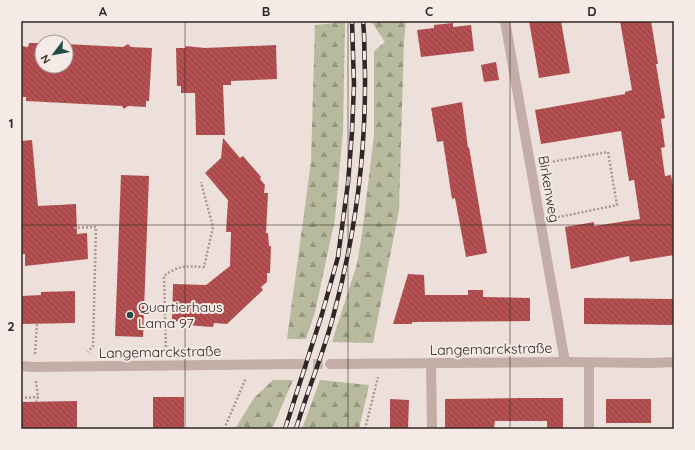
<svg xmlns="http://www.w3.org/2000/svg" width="695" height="450" viewBox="0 0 695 450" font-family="Quicksand,sans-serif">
  <defs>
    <pattern id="forest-firs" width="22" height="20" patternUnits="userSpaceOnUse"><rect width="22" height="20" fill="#b7ba9c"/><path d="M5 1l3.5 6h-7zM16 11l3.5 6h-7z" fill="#95977f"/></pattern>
    <pattern id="building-back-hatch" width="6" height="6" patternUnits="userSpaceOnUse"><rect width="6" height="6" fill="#b45051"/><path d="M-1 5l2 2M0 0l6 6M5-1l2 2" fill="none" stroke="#934243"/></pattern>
  </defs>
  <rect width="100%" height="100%" fill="#eddfd9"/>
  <g fill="url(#forest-firs)">
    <polygon points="371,21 406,21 404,40 399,210 373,343 332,342 357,264 362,234 374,135 374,51 385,42"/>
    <polygon points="345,22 343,131 335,219 315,312 306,339 287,339 311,162 315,25"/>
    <polygon points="273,380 293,380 272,429 235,429 254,398"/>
    <polygon points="320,380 369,385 359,429 302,429"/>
  </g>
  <g fill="url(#building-back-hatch)">
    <polygon points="529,21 561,21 570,73 539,78"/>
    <polygon points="620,21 651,21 658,64 656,64 665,118 661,119 665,147 661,148 665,176 671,175 674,194 674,255 630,262 629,256 571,269 565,227 594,222 594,226 640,219 634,180 629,181 621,131 541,144 535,110 625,94 625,92 632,90"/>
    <polygon points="453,23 453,27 471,25 474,51 421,57 417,30 434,28 434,25"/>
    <polygon points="29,43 42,43 42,66 66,66 66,44 123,47 128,44 131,47 152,48 149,101 146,101 146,107 128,106 124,109 122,106 26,101 26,97 21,97 21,46 28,47"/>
    <polygon points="276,45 277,79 231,81 231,85 223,85 225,135 196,135 195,93 181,93 181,86 177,86 176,48 185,48 186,46 205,48"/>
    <polygon points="496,62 499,80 484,82 481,65"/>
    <polygon points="462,102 468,148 469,147 487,253 466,257 455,198 452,199 443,141 437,142 431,108"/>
    <polygon points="223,138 240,158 243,156 261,177 260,179 265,185 264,193 268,193 266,233 268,233 269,246 271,246 270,273 267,273 267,282 261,287 263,290 227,324 214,323 213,327 185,325 185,322 172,321 173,284 206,285 230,266 231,232 226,232 228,200 205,173 221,158"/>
    <polygon points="32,140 38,206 76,204 77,234 87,233 88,259 25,266 25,254 21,254 21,141"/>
    <polygon points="121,175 149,176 143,337 115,336"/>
    <polygon points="408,274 424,275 425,295 468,295 468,290 483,290 483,297 530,298 530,321 412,322 412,324 393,324"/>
    <polygon points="75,291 75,323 21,324 21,296 41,295 41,292"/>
    <polygon points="584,298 674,299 674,325 584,324"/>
    <rect x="153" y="397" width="31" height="32"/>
    <polygon points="520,398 563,398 563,429 547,428 547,421 495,421 494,428 445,428 445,399"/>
    <polygon points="390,399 409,400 408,429 390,429"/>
    <rect x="606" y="399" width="45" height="24"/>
    <polygon points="77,401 77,429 21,429 21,402"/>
  </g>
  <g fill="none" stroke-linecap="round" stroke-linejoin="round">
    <polyline stroke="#c7bab5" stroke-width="10" stroke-dasharray="10 5" stroke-linecap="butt" points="298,364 330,364"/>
    <g stroke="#ae9792" stroke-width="2.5" stroke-dasharray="2 2" stroke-linecap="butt">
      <polyline points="545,163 608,152 617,205 554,218"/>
      <polyline points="74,228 96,227 93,346 88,352"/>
      <path d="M166,351l-2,-75c14,-11 23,-10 40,-9l9,-40 -12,-45"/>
      <polyline points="35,354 37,323"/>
      <polyline points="36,381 38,397 36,402"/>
      <polyline points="21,398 38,397"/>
      <polyline points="224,429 246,378"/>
      <polyline points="365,429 378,377"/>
    </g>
    <g stroke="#c3ada7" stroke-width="10">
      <polyline points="505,21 565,362"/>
      <polyline points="431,363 432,429"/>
      <polyline points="589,363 589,429"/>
      <polyline points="330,364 565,362 652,363 674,362"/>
      <polyline points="21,366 33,367 298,364"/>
    </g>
    <g stroke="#312726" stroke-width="4.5">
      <g id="rail">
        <polyline points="285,429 322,314 338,257 348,183 352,132 354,85 352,21"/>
        <path d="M296,429c11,-38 27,-74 37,-112 22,-80 33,-161 32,-245 -1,-17 0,-34 -2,-51"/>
      </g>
    </g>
    <use href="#rail" stroke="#f5eae5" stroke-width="3" stroke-dasharray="9" stroke-linecap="butt"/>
  </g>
  <path fill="none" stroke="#312726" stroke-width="1" stroke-opacity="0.55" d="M185,21v408M348,21v408M510,21v408M21,225h653"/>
  <circle fill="#224c44" stroke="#f5eae5" stroke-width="1.5" cx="130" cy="315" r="4"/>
  <g text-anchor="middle" stroke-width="4" stroke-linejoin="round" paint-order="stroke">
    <g font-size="14" fill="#312726" stroke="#f5eae5">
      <text transform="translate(549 189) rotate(80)" y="5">Birkenweg</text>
      <text transform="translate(491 349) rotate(-1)" y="5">Langemarckstraße</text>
      <text transform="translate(160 352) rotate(-1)" y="5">Langemarckstraße</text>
    </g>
    <g font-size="14" fill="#312726" stroke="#f5eae5" text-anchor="start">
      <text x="138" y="312">Quartierhaus<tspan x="138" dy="16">Lama 97</tspan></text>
    </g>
  </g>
  <rect width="695" height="450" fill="none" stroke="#f5eae5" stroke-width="44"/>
  <g transform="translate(54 54) rotate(238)"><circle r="19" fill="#f5eae5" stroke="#a79c99"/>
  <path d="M0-3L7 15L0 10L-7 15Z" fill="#224c44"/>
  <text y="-6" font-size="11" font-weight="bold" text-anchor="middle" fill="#312726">N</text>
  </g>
  <rect x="22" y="22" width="651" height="406" fill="none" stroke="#312726" stroke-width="1.5"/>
  <g font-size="13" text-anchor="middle" font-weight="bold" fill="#312726">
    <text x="103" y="16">A</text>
    <text x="266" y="16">B</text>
    <text x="429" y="16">C</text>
    <text x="592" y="16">D</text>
    <text x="11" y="128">1</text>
    <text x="11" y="331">2</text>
  </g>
</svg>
